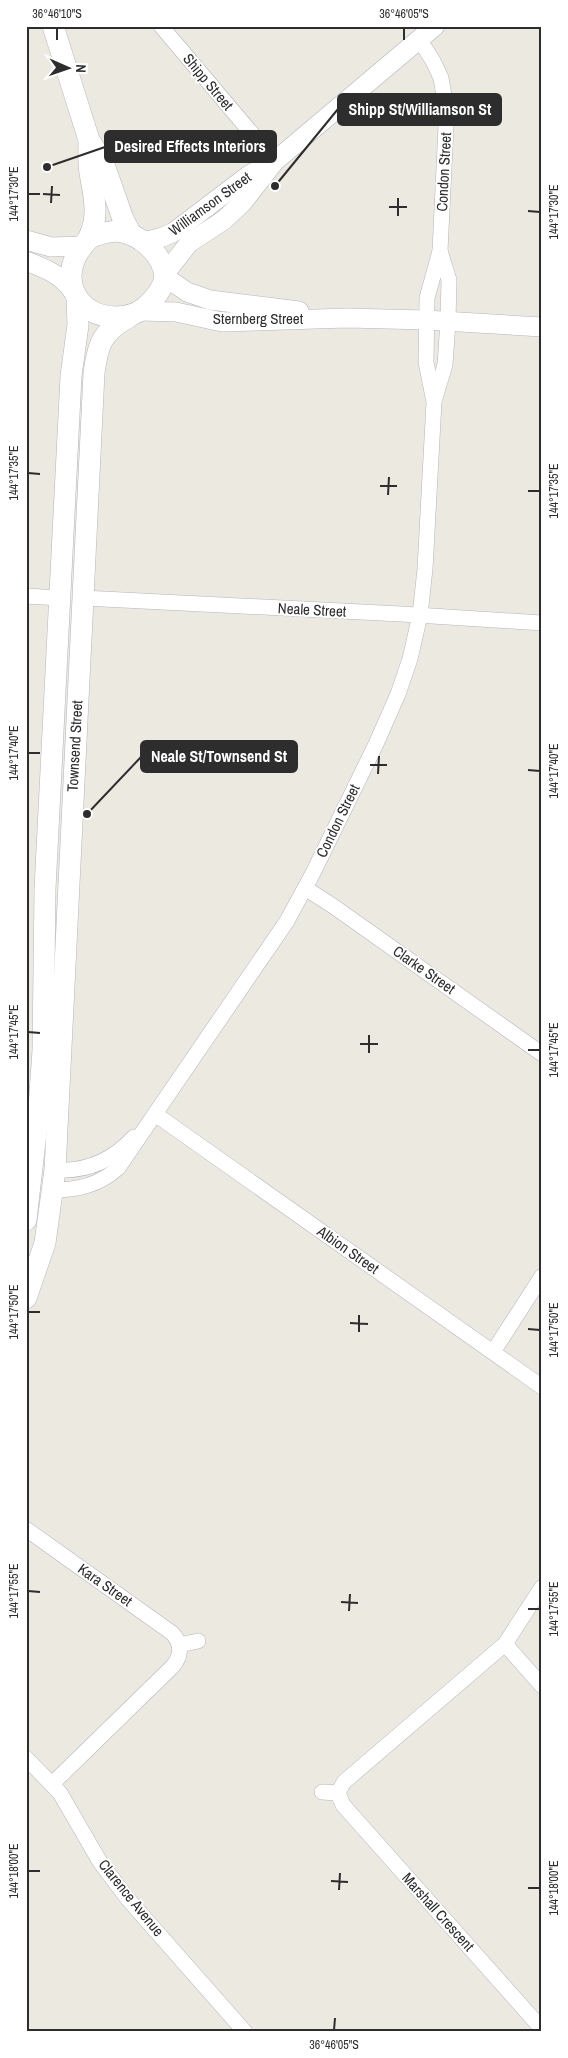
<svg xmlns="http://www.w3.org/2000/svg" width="568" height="2058" viewBox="0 0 568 2058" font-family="'Archivo Narrow',sans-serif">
  <rect width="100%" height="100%" fill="#ece9e1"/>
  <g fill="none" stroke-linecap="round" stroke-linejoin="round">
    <g stroke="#b4b5bf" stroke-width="16">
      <g id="minor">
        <polyline points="161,26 275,161"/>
        <polyline points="435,398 445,365 448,321 449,280 440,251"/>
        <polyline points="26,596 60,598"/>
        <polyline points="83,598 401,614 542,623"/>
        <polyline points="305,888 333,906 542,1054"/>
        <polyline points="155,1114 542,1387"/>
        <path d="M55,1170c31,2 58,-10 79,-33"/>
        <path d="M53,1190c25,0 46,-5 65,-22l169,-247 26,-48 63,-129 22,-50 12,-35 10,-44 5,-46 9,-167 -8,-40 1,-64 13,-47 6,-125 -1,-24 -4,-24 -8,-17 -14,-22"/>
        <polyline points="493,1352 542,1276"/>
        <path d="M26,1529l146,104c10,10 10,23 0,34l-119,116"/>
        <polyline points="542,1587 505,1644 344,1782 338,1793 343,1805 542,2029"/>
        <polyline points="505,1644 542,1686"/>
        <polyline points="179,1645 198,1641"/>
        <polyline points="26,1758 60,1793 100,1862 127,1898 245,2032"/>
        <polyline points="322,1792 338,1793"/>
      </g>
    </g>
    <g stroke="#b4b5bf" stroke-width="20">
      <g id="tertiary">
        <polyline points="26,240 51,247 82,246"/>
        <polyline points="144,242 163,237 174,232 249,175 269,164"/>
        <path d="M26,261c18,7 34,13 46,29"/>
        <polyline points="164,275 189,243 224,220 243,202 275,161 435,26"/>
        <polyline points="165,277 187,292 210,300 299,311"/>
        <polyline points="140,311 176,312 222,322 347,318 426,320 542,327"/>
      </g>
    </g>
    <g stroke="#b4b5bf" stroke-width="22">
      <g id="secondary">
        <polyline points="53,26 89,140 103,162 123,219 131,234"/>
        <path d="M118,231c22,3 45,23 47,46 -2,12 -12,24 -21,31 -9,7 -18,9 -28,9 -37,0 -57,-35 -37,-66 3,-4 6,-9 10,-12 8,-6 20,-7 29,-8z"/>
        <path d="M88,239c12,-22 6,-43 2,-66 -2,-10 -1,-21 -1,-32"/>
        <polyline points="26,1220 39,1107 43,1050 45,889 71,376 78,325 77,298"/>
        <path d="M26,1298l19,-55 10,-73 39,-797c4,-30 8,-41 35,-56"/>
      </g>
    </g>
    <use href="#minor" stroke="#fff" stroke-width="15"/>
    <use href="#tertiary" stroke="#fff" stroke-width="19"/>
    <use href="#secondary" stroke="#fff" stroke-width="21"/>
  </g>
  <path fill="none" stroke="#2d2d2d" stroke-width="2" d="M57,40v-12M404,40v-12M28,194h12M43,194l17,1M51,203l1,-17M389,207h18M528,211l12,1M398,216v-18M28,473l12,1M380,486h17M528,491h12M388,495l1,-18M28,753h12M370,765h17M528,770l12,1M378,774l1,-18M28,1032l12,1M360,1044h18M528,1050h12M369,1053v-18M28,1312h12M350,1323l18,1M528,1329l12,1M359,1332v-17M28,1591l12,1M341,1602l17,1M528,1609h12M349,1611l1,-17M28,1871h12M331,1881l17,1M528,1888h12M339,1890l1,-17M334,2030l1,-12"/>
  <g text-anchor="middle" stroke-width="4" stroke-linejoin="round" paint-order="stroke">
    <g font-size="15" fill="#2d2d2d" stroke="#fff">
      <text transform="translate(208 82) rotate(50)" y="5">Shipp Street</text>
      <text transform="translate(444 172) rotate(-87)" y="5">Condon Street</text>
      <text transform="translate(210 204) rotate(-36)" y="5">Williamson Street</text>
      <text x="258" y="324">Sternberg Street</text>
      <text transform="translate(312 610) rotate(3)" y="5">Neale Street</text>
      <text transform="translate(75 746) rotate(-87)" y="5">Townsend Street</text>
      <text transform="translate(338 821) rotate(-64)" y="5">Condon Street</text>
      <text transform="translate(424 970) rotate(35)" y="5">Clarke Street</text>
      <text transform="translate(348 1250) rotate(35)" y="5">Albion Street</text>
      <text transform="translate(105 1585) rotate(35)" y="5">Kara Street</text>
      <text transform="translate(131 1898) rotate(51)" y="5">Clarence Avenue</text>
      <text transform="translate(438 1912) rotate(48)" y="5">Marshall Crescent</text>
    </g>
  </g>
  <path fill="none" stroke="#2d2d2d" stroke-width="2" d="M275 186L338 109M47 167L105 147M87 814L141 757"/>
  <g fill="#2d2d2d" stroke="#fff" stroke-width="2">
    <circle cx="275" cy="186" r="5"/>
    <circle cx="47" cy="167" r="5"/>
    <circle cx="87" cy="814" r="5"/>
  </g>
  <g fill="#2d2d2d" stroke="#2d2d2d" stroke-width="2">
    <rect x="338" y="94" width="163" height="31" rx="5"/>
    <rect x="105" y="131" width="171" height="31" rx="5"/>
    <rect x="141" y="741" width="156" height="31" rx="5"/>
  </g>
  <g font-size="16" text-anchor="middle" font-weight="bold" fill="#fff">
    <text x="420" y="115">Shipp St/Williamson St</text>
    <text x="190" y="152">Desired Effects Interiors</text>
    <text x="219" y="762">Neale St/Townsend St</text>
  </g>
  <rect width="568" height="2058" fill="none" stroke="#ffffff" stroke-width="55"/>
  <g transform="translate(68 68) rotate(92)" stroke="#ffffff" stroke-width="4" paint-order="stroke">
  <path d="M0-4L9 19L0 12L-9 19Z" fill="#2d2d2d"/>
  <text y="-8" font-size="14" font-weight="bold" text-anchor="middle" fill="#2d2d2d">N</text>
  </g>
  <rect x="28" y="28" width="512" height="2002" fill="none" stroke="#2d2d2d" stroke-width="2"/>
  <g font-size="12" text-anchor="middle" fill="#2d2d2d">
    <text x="57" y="18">36°46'10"S</text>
    <text x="404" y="18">36°46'05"S</text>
    <text transform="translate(14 194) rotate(-90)" y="4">144°17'30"E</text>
    <text transform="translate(554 212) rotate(-90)" y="4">144°17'30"E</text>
    <text transform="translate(14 473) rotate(-90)" y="4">144°17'35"E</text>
    <text transform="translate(554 491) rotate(-90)" y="4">144°17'35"E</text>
    <text transform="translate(14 753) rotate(-90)" y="4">144°17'40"E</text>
    <text transform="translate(554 771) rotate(-90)" y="4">144°17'40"E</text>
    <text transform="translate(14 1032) rotate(-90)" y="4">144°17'45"E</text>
    <text transform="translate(554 1050) rotate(-90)" y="4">144°17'45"E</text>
    <text transform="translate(14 1312) rotate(-90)" y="4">144°17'50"E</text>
    <text transform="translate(554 1330) rotate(-90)" y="4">144°17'50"E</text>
    <text transform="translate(14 1591) rotate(-90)" y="4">144°17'55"E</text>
    <text transform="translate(554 1609) rotate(-90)" y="4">144°17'55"E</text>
    <text transform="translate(14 1871) rotate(-90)" y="4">144°18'00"E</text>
    <text transform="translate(554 1888) rotate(-90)" y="4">144°18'00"E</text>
    <text x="334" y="2049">36°46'05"S</text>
  </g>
</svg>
